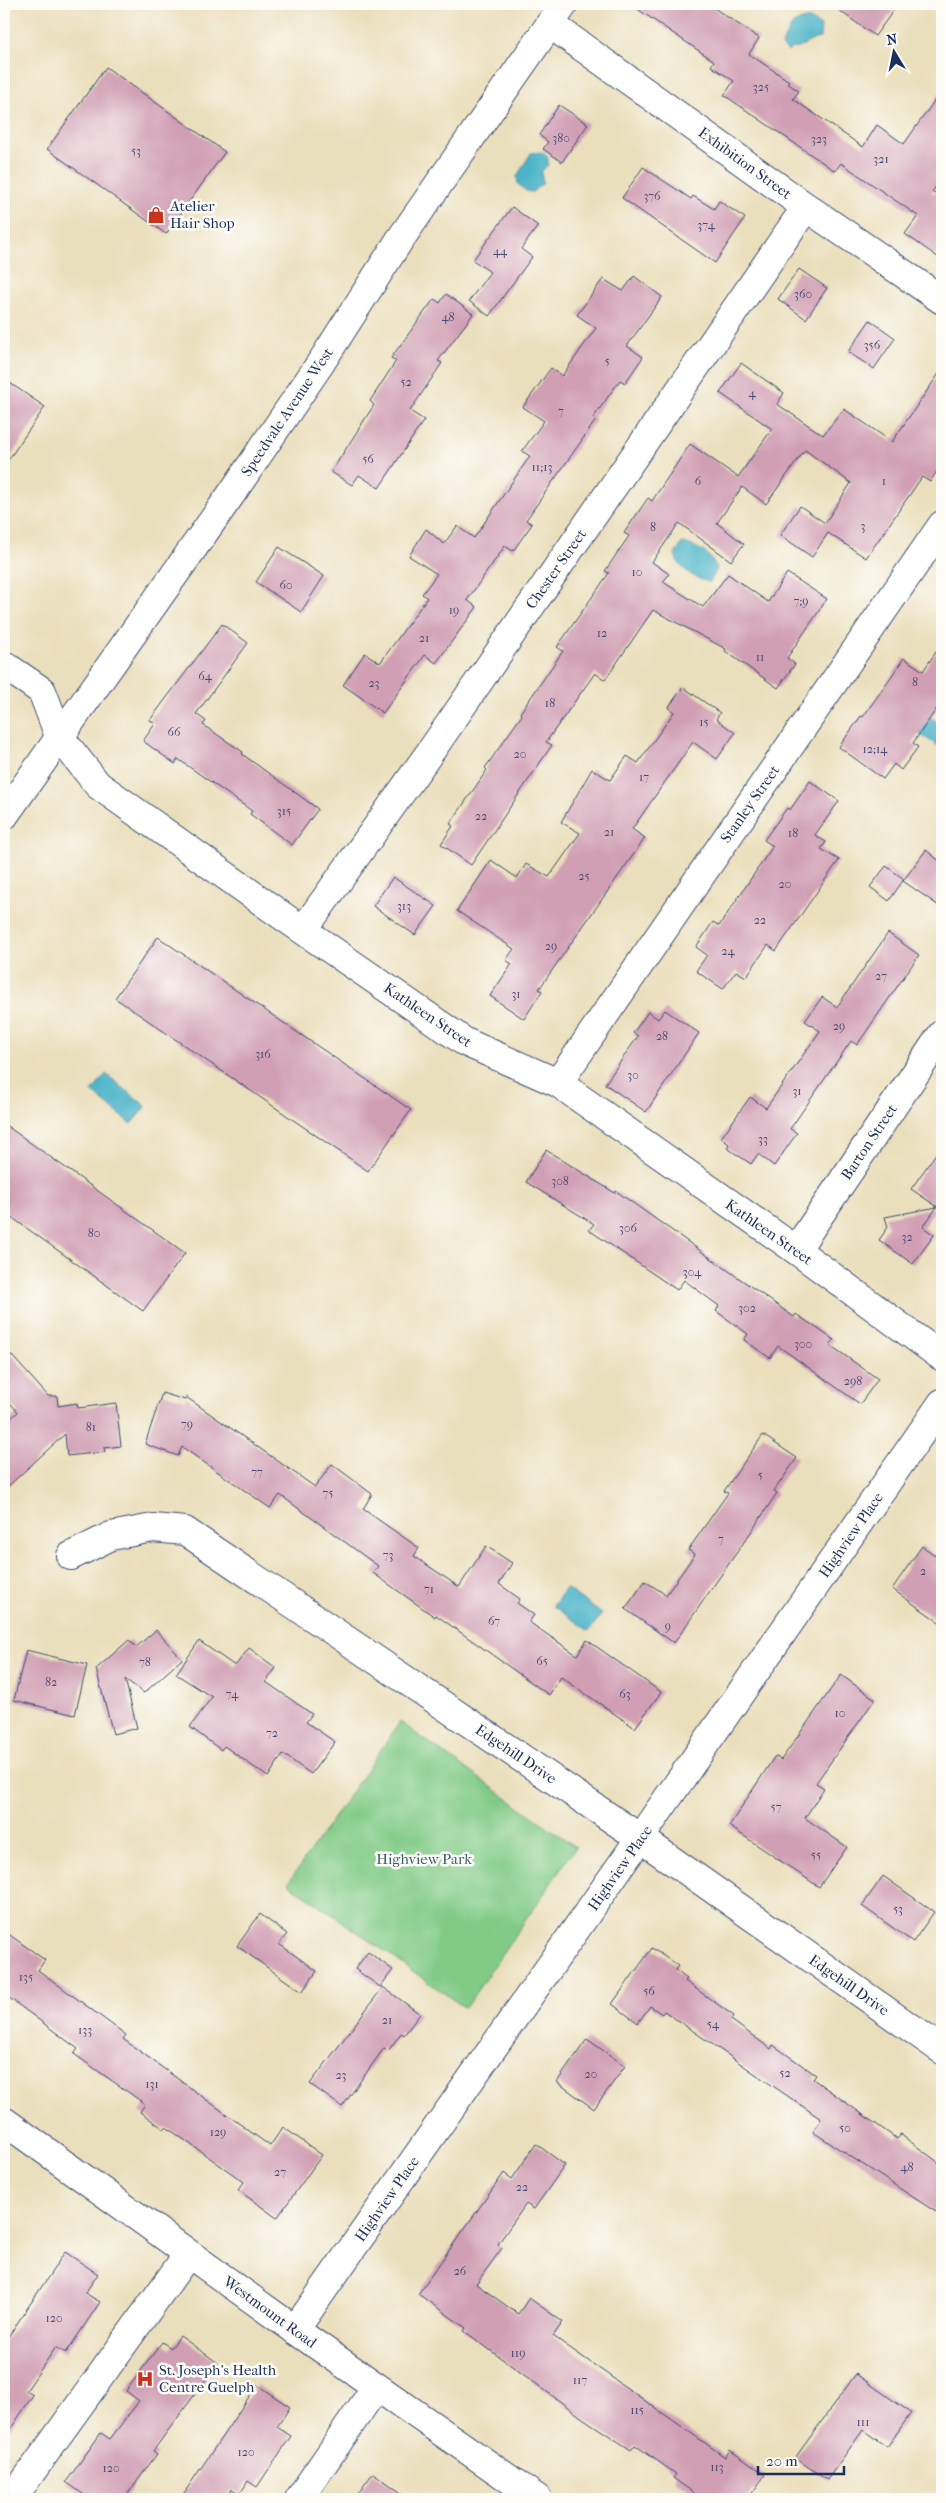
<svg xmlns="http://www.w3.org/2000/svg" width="946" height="2503" viewBox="0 0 946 2503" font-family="'IM FELL French Canon',serif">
  <rect width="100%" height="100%" fill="#fdfcf7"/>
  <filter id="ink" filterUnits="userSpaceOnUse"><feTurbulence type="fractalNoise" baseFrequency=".02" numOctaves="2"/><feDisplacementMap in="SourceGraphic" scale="10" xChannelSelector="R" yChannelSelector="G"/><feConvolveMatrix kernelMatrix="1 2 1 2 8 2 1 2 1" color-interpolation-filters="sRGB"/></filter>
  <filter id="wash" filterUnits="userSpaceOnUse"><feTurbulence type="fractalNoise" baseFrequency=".0096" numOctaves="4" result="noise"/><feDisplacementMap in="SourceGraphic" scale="20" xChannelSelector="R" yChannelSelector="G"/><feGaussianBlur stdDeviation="1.12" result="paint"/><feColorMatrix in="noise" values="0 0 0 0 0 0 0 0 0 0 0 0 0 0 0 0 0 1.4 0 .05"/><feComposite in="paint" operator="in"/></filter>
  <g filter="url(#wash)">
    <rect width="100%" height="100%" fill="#eadfbc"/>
    <polygon fill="#81cb87" stroke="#4e7d72" points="400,1722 576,1847 465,2008 288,1883"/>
    <g fill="#4ab3c8" stroke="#327193">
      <path d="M805,19l7,1 9,6 -1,12c-14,2 -18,13 -29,10l-3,4 -6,-6 3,-9 8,-13z"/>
      <polygon points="543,152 548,158 548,165 541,172 543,183 532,192 526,191 518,184 517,176 531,153"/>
      <path d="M682,543c16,3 29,11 35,26l-7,13c-14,-2 -32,-14 -35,-28z"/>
      <polygon points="924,713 942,725 942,748 913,730"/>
      <polygon points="106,1074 146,1106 131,1124 92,1092"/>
      <polygon points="566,1588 602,1614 589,1631 553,1606"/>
    </g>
    <g id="blocks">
      <g fill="#d09fb4">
        <polygon points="630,4 708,4 759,38 749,54 789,81 787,83 799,91 793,99 863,147 877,125 904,144 942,90 942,178 932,192 934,194 942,182 942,260 905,234 918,216 841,163 835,171 724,95 734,81 711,66 714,61"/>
        <polygon points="830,4 898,4 875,36"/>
        <polygon points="106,67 225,152 166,234 47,149"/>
        <polygon points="559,105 588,124 562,162 543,149 548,142 539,135"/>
        <polygon points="643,167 691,199 693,196 714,209 719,201 745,218 715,263 622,198"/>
        <polygon points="512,207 538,226 521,249 532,257 489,316 469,301 490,272 473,260"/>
        <polygon points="799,269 827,288 806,319 778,299"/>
        <polygon points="634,276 662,297 627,346 643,357 625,383 620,380 593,418 596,420 526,520 532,524 513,551 505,546 467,600 477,607 436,663 425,655 383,713 343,685 365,653 380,663 427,598 422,594 437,574 409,556 426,529 444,544 457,526 474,538 530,456 522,451 544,421 523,407 551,368 562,376 596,328 577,315 603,279 623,291"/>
        <polygon points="446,294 473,314 438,361 442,363 410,411 424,420 379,488 359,475 352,485 331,472 374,405 370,401 396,361 391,358 434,299 440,303"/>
        <polygon points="870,320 895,338 874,369 848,352"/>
        <polygon points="741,363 784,393 777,404 823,435 844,409 892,442 942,369 942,463 930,482 922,477 866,558 828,533 812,557 780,535 800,506 825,523 851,483 805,450 766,504 742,487 717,523 744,544 731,561 679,523 652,562 669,574 663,582 703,607 728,574 768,602 787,573 827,599 787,658 795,664 778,688 725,651 726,649 653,610 605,680 595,673 546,742 552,745 471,865 441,844 453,826 450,824 487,770 485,768 522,715 520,713 563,651 557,647 609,573 605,571 629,536 624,533 648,498 652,501 690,444 738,477 772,429 720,393"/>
        <polygon points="4,379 45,407 4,466"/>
        <polygon points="279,547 324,576 301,612 256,582"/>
        <polygon points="222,624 248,643 196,714 206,721 203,725 243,752 242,754 318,809 292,845 250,814 252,811 178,759 175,764 143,741 155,724 150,720"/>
        <polygon points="942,643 942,701 913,743 918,747 901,770 894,764 883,779 839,747 861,716 863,717 904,658 923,671"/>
        <polygon points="683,687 720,713 716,719 735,733 717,759 693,742 632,829 645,838 539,989 542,991 524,1019 490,996 512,964 506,960 514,949 457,911 491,860 517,878 526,864 549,877 580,833 561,822 592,769 610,780 627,756 638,763 674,712 668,708"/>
        <polygon points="810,781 839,801 815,835 826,842 821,849 839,860 776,951 768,945 746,977 736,971 723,989 696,971 707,955 696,947 713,922 719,926 773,846 764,840 787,808 790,810"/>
        <polygon points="926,850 942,863 942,908 903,881"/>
        <polygon points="886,866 904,879 889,901 870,887"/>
        <polygon points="393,877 436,906 415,935 373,906"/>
        <polygon points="888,933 919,955 857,1045 851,1041 790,1129 797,1133 774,1166 758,1154 751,1164 727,1148 729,1144 721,1138 750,1097 766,1108 820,1031 805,1021 822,997 837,1007"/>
        <polygon points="158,937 411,1110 368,1171 115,998"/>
        <polygon points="665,1010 699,1033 646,1112 605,1084 638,1036 633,1033 648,1012 658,1019"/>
        <polygon points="4,1124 185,1253 143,1311 4,1212"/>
        <polygon points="942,1145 942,1210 911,1189"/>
        <polygon points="546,1150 615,1193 616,1191 794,1317 796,1314 834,1340 830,1345 878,1379 860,1404 778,1346 770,1358 744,1340 748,1334 716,1311 719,1306 684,1280 677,1290 589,1230 594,1224 526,1182"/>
        <polygon points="937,1207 923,1227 934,1235 913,1264 879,1240 888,1227 885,1217"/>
        <polygon points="4,1347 48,1396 57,1396 58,1406 77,1403 78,1408 116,1403 121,1446 104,1448 105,1452 67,1456 65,1434 4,1490 4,1424 18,1412 4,1396"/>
        <polygon points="162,1393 185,1400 186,1397 315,1487 332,1464 372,1494 363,1509 419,1548 414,1556 459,1587 486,1546 512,1563 499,1584 520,1599 517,1603 534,1615 529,1622 577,1655 587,1640 661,1692 635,1728 561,1677 549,1695 436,1615 435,1617 401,1593 373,1573 378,1566 280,1495 270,1508 182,1447 178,1456 145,1444"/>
        <polygon points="763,1435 797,1458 774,1491 777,1493 753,1529 674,1643 625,1609 645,1581 666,1595 695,1554 688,1550 728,1493 724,1491"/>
        <polygon points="922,1546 942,1560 942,1624 892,1589"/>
        <polygon points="156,1630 182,1659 144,1693 125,1679 137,1728 113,1734 96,1669 129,1640 136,1647"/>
        <polygon points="199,1641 235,1666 249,1648 276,1668 266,1682 312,1714 306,1722 335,1742 311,1774 283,1754 268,1777 224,1746 221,1750 190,1727 212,1697 176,1674"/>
        <polygon points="26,1650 87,1665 75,1715 14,1700"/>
        <polygon points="841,1675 875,1699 816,1783 824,1788 805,1818 847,1847 819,1887 729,1826 775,1756 781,1760"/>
        <polygon points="883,1876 934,1912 913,1942 862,1906"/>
        <polygon points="260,1914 287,1934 279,1944 317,1971 302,1992 237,1946"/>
        <polygon points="4,1931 45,1960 38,1970 126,2035 123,2039 270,2146 283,2127 322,2155 277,2218 238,2190 244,2182 166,2127 164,2129 140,2112 145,2104 74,2054 78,2049 4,1994"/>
        <polygon points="652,1948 678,1966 675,1970 687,1979 685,1981 734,2016 731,2020 771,2049 773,2045 816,2075 813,2079 897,2139 900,2134 942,2165 942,2216 813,2132 821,2119 664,2011 662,2014 650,2006 638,2023 612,2004"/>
        <polygon points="368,1952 393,1970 380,1987 355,1969"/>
        <polygon points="383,1987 420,2014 404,2035 401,2033 388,2051 384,2048 342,2107 310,2084"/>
        <polygon points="587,2039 625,2066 594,2109 557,2082"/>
        <polygon points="536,2144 565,2165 534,2209 526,2204 498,2244 502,2248 476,2284 518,2314 529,2298 563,2322 553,2336 725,2457 730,2450 765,2475 748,2499 702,2499 673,2478 676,2474 635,2445 631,2450 584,2419 464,2331 466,2328 418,2294 504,2173 512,2179"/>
        <polygon points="65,2252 98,2274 85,2293 100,2302 66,2353 56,2347 26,2391 33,2395 4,2439 4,2343"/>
        <polygon points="180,2336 218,2363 153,2451 157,2454 124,2499 90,2499 66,2482 101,2433 110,2439 139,2401 126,2391 162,2342 171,2348"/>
        <polygon points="856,2374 911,2413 887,2447 863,2430 827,2480 795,2458"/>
        <polygon points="257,2385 290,2407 277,2427 291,2436 257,2487 248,2481 240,2494 232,2489 225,2499 180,2499"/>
        <polygon points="373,2473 410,2499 354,2499"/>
      </g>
    </g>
  </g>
  <g filter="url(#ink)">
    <use href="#blocks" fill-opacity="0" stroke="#3a496c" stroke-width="1"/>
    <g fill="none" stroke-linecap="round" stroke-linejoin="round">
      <g stroke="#3a496c" stroke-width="30">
        <g id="street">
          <polyline points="550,24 806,207 942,300"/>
          <polyline points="4,665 42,691 59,736 98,785 281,915 465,1042 558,1083 796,1250 942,1357"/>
          <polyline points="304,929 433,748 806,207"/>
          <polyline points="558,1083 942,525"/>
          <polyline points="796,1250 942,1034"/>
          <polyline points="71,1556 111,1536 153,1528 185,1531 640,1838 942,2050"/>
          <polyline points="295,2330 640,1838 942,1403"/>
          <polyline points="12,2499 188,2254"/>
          <polyline points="299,2499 376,2387"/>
        </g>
      </g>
      <g stroke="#3a496c" stroke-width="30">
        <g id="secondary">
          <polyline points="4,816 230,496 322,361 399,241 564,4"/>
          <polyline points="4,2121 295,2330 538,2499"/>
        </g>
      </g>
      <use href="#street" stroke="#fff" stroke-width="28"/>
      <use href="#secondary" stroke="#fff" stroke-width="28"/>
    </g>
  </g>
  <defs>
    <g id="shop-bare" transform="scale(1.35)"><path d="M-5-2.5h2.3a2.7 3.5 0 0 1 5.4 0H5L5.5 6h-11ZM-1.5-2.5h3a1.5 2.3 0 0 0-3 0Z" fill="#c8321e" stroke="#fdfcf7" stroke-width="2.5" paint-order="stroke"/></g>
    <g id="hospital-bare" transform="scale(1.35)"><path d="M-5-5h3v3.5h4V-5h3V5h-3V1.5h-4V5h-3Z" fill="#c8321e" stroke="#fdfcf7" stroke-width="2.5" paint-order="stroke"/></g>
  </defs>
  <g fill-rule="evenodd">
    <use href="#shop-bare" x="156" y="215"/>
    <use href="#hospital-bare" x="145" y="2379"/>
  </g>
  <g text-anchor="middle" stroke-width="5" stroke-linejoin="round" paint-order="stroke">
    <g font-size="12" fill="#484b74">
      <text x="761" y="91">325</text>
      <text x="561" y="142">380</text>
      <text x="819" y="143">323</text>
      <text x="136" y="155">53</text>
      <text x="881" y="163">321</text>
      <text x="652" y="200">376</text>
      <text x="706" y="229">374</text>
      <text x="500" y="255">44</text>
      <text x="803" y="298">360</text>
      <text x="448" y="321">48</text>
      <text x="872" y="349">356</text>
      <text x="607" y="365">5</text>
      <text x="406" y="386">52</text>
      <text x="752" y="397">4</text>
      <text x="561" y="415">7</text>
      <text x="368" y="463">56</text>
      <text x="542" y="471">11;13</text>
      <text x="698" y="485">6</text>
      <text x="884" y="485">1</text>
      <text x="863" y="530">3</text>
      <text x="653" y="531">8</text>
      <text x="637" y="576">10</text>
      <text x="286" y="589">60</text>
      <text x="801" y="605">7;9</text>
      <text x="454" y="614">19</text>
      <text x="602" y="637">12</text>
      <text x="424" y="642">21</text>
      <text x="760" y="661">11</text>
      <text x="205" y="680">64</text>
      <text x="915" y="686">8</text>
      <text x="374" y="687">23</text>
      <text x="550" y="707">18</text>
      <text x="704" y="726">15</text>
      <text x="174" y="736">66</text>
      <text x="875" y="753">12;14</text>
      <text x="520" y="758">20</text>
      <text x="644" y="781">17</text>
      <text x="284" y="815">315</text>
      <text x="481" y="820">22</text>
      <text x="609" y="836">21</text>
      <text x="793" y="837">18</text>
      <text x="584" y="880">25</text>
      <text x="785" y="888">20</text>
      <text x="404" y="910">313</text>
      <text x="760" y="924">22</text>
      <text x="551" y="950">29</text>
      <text x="728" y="955">24</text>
      <text x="881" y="980">27</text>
      <text x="516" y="998">31</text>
      <text x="839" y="1030">29</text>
      <text x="662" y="1040">28</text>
      <text x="263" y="1058">316</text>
      <text x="633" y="1079">30</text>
      <text x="797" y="1095">31</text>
      <text x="763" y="1143">33</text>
      <text x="560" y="1185">308</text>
      <text x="628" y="1232">306</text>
      <text x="94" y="1237">80</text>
      <text x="907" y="1241">32</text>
      <text x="692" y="1276">304</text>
      <text x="747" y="1312">302</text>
      <text x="803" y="1348">300</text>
      <text x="853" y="1385">298</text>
      <text x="187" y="1428">79</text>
      <text x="91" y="1431">81</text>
      <text x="257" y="1476">77</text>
      <text x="760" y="1479">5</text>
      <text x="328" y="1497">75</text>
      <text x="721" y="1543">7</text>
      <text x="388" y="1559">73</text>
      <text x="923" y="1575">2</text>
      <text x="429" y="1593">71</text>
      <text x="494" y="1625">67</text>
      <text x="668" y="1630">9</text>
      <text x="542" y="1665">65</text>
      <text x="145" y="1666">78</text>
      <text x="51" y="1686">82</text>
      <text x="232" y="1698">74</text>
      <text x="625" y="1698">63</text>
      <text x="840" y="1717">10</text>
      <text x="272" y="1737">72</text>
      <text x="776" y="1811">57</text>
      <text x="816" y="1859">55</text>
      <text x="898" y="1913">53</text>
      <text x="26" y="1981">135</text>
      <text x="649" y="1995">56</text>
      <text x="387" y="2024">21</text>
      <text x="713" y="2028">54</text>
      <text x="85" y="2034">133</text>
      <text x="785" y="2077">52</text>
      <text x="591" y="2078">20</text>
      <text x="341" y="2079">23</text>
      <text x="152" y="2088">131</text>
      <text x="845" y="2132">50</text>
      <text x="218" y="2136">129</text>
      <text x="907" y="2171">48</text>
      <text x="280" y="2176">27</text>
      <text x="522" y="2191">22</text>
      <text x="460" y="2275">26</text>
      <text x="54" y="2322">120</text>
      <text x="518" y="2357">119</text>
      <text x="580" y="2384">117</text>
      <text x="637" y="2414">115</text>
      <text x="863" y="2426">111</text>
      <text x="246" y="2456">120</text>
      <text x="717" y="2471">113</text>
      <text x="111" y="2472">120</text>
    </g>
    <g font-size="15" fill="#1b2f5e" stroke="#fdfcf7">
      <text transform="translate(745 163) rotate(36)" y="5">Exhibition Street</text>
      <text transform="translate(287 412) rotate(-56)" y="5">Speedvale Avenue West</text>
      <text transform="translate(556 569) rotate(-55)" y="5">Chester Street</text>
      <text transform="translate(750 804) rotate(-55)" y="5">Stanley Street</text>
      <text transform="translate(428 1015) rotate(34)" y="5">Kathleen Street</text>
      <text transform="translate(869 1142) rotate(-56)" y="5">Barton Street</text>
      <text transform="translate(769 1232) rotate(35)" y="5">Kathleen Street</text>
      <text transform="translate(851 1535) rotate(-55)" y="5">Highview Place</text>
      <text transform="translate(516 1754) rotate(34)" y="5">Edgehill Drive</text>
      <text transform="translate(620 1868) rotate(-55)" y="5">Highview Place</text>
      <text transform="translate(849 1985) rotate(35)" y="5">Edgehill Drive</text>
      <text transform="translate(387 2199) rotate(-55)" y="5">Highview Place</text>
      <text transform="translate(270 2312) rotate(36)" y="5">Westmount Road</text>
    </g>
    <g font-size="15" fill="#1b2f5e" stroke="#fdfcf7" text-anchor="start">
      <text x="170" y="211">Atelier<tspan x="170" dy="17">Hair Shop</tspan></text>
      <text x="159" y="2375">St. Joseph's Health<tspan x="159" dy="17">Centre Guelph</tspan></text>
    </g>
    <g font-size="15" fill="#3a5e6a" stroke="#fdfcf7">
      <text x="424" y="1864">Highview Park</text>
    </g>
  </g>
  <rect width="946" height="2503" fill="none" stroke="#fdfcf7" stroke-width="20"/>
  <g transform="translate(894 52) rotate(350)" stroke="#fdfcf7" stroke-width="4" paint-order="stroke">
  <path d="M0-4L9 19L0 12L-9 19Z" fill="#1b2f5e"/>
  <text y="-8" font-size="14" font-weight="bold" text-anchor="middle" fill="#1b2f5e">N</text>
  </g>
  <path d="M758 2466v8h86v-8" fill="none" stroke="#1b2f5e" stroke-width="2.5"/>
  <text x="766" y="2466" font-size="15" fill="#1b2f5e" stroke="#fdfcf7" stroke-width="4" paint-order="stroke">20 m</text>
</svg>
